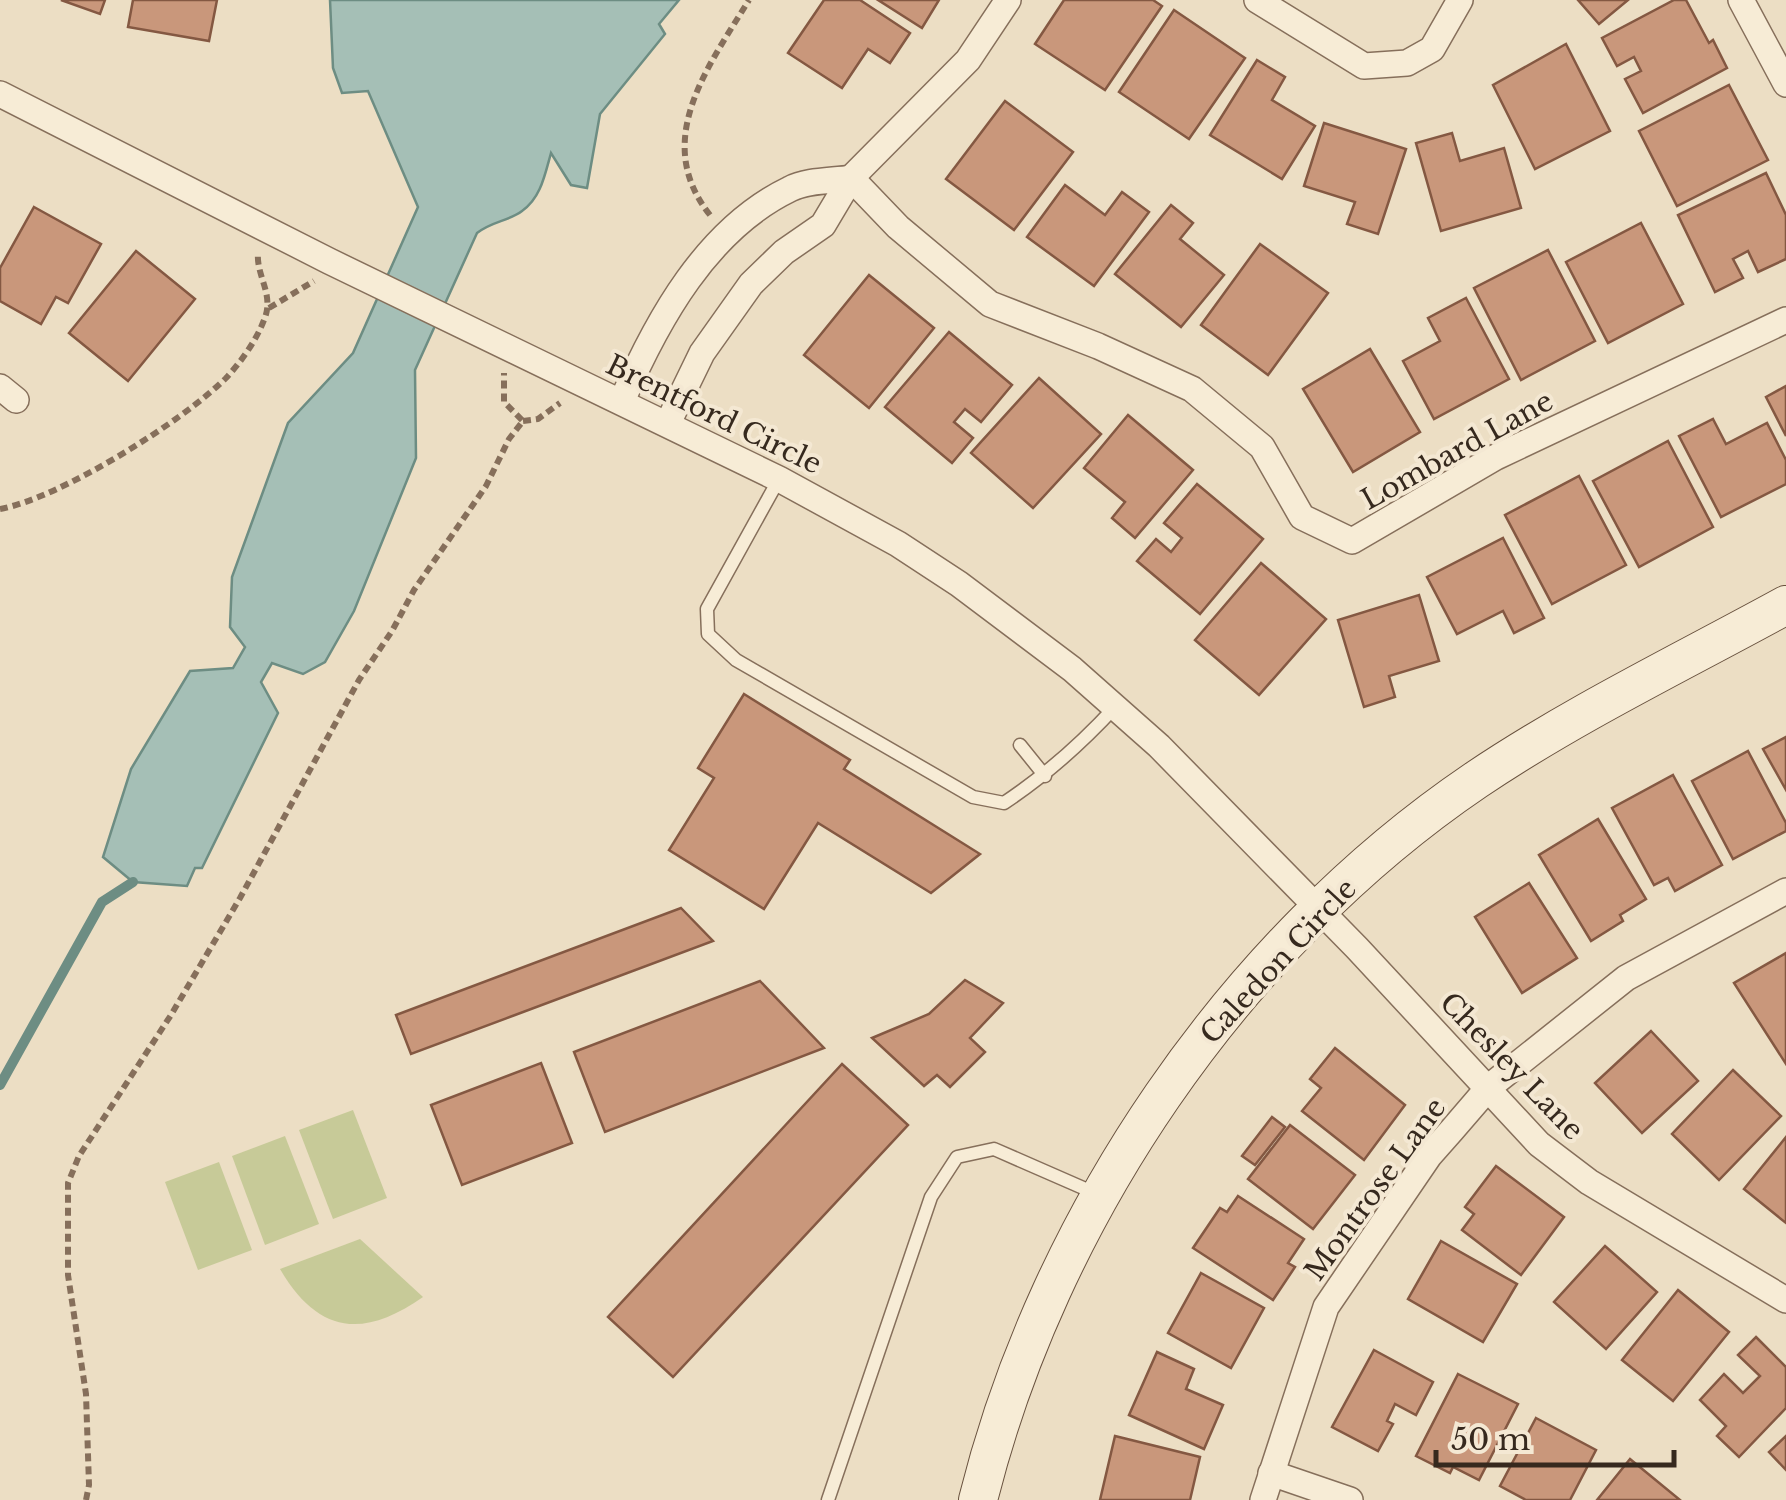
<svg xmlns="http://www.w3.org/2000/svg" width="1786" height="1500" viewBox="0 0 1786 1500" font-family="'Libre Baskerville',serif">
  <rect width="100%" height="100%" fill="#ecdec4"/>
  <g fill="#c7ca98">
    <polygon points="353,1110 387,1198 333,1219 299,1130"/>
    <polygon points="285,1136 319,1224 265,1245 232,1156"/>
    <polygon points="219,1162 252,1250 198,1270 165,1182"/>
    <path d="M360,1239l63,58c-60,42 -105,37 -143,-28z"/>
  </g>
  <path fill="#a5bfb6" stroke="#6d8d83" stroke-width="2.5" d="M330,0h349l-20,24 6,10 -65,80 -13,74 -16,-3 -20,-32c-6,21 -10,45 -29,58 -13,10 -30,10 -45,22l-62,137 1,88 -62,153 -29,51 -22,12 -31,-11 -11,19 17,31 -76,155h-7l-8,18 -54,-4 -30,-25 28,-88 59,-98 43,-3 12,-21 -15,-20 2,-50 56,-154 65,-70 65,-146 -50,-116 -26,2 -9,-25z"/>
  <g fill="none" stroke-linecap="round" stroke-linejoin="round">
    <polyline stroke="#6d8d83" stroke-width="10" points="0,1085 102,902 133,882"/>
  </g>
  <g fill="#c9977b" stroke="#845842" stroke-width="2.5">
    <polygon points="61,0 105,0 100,14"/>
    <polygon points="133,0 217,0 209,41 128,27"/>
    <polygon points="824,0 860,0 910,33 890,63 868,49 842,88 788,53"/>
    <polygon points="878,0 939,0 922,28"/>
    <polygon points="1064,0 1153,0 1162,6 1105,90 1035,44"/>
    <polygon points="1578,0 1628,0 1599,24"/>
    <polygon points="1674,0 1686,0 1709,43 1713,40 1727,68 1643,113 1625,79 1641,71 1634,57 1617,66 1602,38"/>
    <polygon points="1174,10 1245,58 1189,139 1119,92"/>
    <polygon points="1566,44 1610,131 1535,169 1493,85"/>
    <polygon points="1257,60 1285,77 1272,100 1315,126 1282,179 1210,135"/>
    <polygon points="1729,85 1768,160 1677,206 1639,131"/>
    <polygon points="1005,101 1073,152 1014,230 946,179"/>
    <polygon points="1324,123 1406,149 1378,234 1347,224 1355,202 1304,186"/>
    <polygon points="1452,133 1460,161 1504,148 1521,208 1441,231 1416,143"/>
    <polygon points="1766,173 1786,215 1786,259 1758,272 1748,251 1733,259 1743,278 1715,292 1678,215"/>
    <polygon points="1065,185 1105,215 1122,192 1149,212 1094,286 1027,237"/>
    <polygon points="1171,205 1193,223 1180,239 1224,275 1181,327 1115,274"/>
    <polygon points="34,207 101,244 68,303 56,297 41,324 0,301 0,268"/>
    <polygon points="1641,223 1683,304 1608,343 1566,262"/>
    <polygon points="1260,244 1328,293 1268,375 1201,325"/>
    <polygon points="1548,250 1595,341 1521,380 1474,288"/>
    <polygon points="136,251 195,299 128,381 69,333"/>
    <polygon points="869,275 934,328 869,408 804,355"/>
    <polygon points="1466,298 1509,379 1434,419 1403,361 1440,341 1428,318"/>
    <polygon points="949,332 1012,385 981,422 965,409 954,422 973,438 952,463 885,407"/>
    <polygon points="1370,349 1420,432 1353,472 1303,389"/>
    <polygon points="1039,378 1101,434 1033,508 971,453"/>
    <polygon points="1786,386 1786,436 1766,397"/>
    <polygon points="1128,415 1193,470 1135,538 1112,518 1125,502 1084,468"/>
    <polygon points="1713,419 1726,444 1767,423 1786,460 1786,484 1721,517 1679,436"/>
    <polygon points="1668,441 1713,527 1639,567 1593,481"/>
    <polygon points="1579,476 1626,565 1552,604 1505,515"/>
    <polygon points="1197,484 1263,539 1200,614 1137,561 1156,539 1171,552 1182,538 1164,523"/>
    <polygon points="1503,538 1544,618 1514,633 1503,611 1457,634 1427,577"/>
    <polygon points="1261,563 1326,619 1259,695 1195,640"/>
    <polygon points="1419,595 1439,661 1389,676 1395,697 1364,707 1338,620"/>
    <polygon points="744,694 850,760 844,769 980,854 931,893 818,823 764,909 669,850 714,778 698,768"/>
    <polygon points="1786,737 1786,790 1763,749"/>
    <polygon points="1748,751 1786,823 1786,831 1733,859 1692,781"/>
    <polygon points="1673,775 1722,865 1675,891 1668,878 1654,885 1612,808"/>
    <polygon points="1598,819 1646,899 1620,915 1623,921 1591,941 1539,855"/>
    <polygon points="1529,883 1577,958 1522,993 1475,917"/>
    <polygon points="681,908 713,941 411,1054 396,1015"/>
    <polygon points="1786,953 1786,1064 1734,983"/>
    <polygon points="965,980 1003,1003 970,1038 985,1052 950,1087 937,1075 924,1086 872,1038 929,1014"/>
    <polygon points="760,981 824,1048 605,1132 574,1052"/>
    <polygon points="1651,1031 1698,1081 1642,1133 1595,1083"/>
    <polygon points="1335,1048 1405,1105 1364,1160 1302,1111 1321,1088 1310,1079"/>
    <polygon points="541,1063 572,1143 462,1185 431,1105"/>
    <polygon points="842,1064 908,1125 673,1377 608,1317"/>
    <polygon points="1733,1070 1781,1116 1719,1180 1672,1134"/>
    <polygon points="1272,1117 1285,1127 1255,1165 1242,1156"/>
    <polygon points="1290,1125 1355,1175 1313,1229 1248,1179"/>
    <polygon points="1786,1137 1786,1223 1744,1189"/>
    <polygon points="1496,1166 1564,1217 1521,1275 1462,1230 1474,1214 1465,1207"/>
    <polygon points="1238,1196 1304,1239 1288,1263 1295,1267 1273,1300 1193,1248 1220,1208 1227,1212"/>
    <polygon points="1441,1241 1517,1284 1483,1342 1408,1299"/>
    <polygon points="1605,1246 1657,1292 1606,1349 1554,1302"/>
    <polygon points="1201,1273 1264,1308 1231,1368 1168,1333"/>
    <polygon points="1678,1290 1729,1332 1673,1401 1622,1360"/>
    <polygon points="1756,1337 1786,1367 1786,1408 1739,1457 1717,1436 1726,1426 1700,1400 1724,1374 1743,1393 1760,1376 1738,1355"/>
    <polygon points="1374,1350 1433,1382 1416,1415 1395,1404 1387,1421 1393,1424 1378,1451 1332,1427"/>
    <polygon points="1157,1352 1194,1369 1186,1389 1223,1405 1204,1449 1129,1415"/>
    <polygon points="1458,1374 1518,1404 1479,1480 1453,1467 1450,1473 1416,1456"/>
    <polygon points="1536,1418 1596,1450 1570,1500 1526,1500 1500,1486"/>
    <polygon points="1115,1436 1200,1457 1190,1500 1100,1500"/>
    <polygon points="1786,1436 1786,1470 1769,1452"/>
    <polygon points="1630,1459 1680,1500 1597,1500"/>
  </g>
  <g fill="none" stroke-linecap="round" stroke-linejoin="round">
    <g stroke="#866f5b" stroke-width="15">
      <g id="lane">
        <path d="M779,479l-72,130 1,25 28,26 237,137 31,6c42,-28 76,-58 111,-96"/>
        <polyline points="1020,745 1045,776"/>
        <polyline points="828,1500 931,1197 957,1157 994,1149 1097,1194"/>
      </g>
    </g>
    <g stroke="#866f5b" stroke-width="28">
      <g id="street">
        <polyline points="1257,0 1364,66 1407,63 1432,49 1460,0"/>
        <polyline points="1741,0 1786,84"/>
        <polyline points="0,94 329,261 779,479 898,544 959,584 1072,669 1159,746 1357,948 1539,1144 1589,1182 1786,1300"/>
        <polyline points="851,178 898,227 990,304 1098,346 1192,389 1262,447 1302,517 1352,541 1496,457 1786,320"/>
        <polyline points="0,387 16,400"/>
        <path d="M622,401c35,-81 85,-172 168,-212 17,-9 42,-8 61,-11"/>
        <polyline points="668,423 702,353 751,284 784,252 823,225 851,178 968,60 1008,0"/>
        <polyline points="1271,1473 1350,1500"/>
        <polyline points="1263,1500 1326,1307 1429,1156 1452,1130 1489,1087 1626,978 1786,891"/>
      </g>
    </g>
    <g stroke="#68513e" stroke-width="40">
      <path id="secondary" d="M978,1500c70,-282 256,-556 498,-720 98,-66 206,-118 310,-175"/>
    </g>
    <g stroke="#866f5b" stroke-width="6" stroke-dasharray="8 5" stroke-linecap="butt">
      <path d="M710,215c-59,-74 -2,-148 39,-215"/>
      <polyline points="269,308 314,281"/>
      <polyline points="523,421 538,419 560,403"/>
      <path d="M0,509c60,-11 182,-87 226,-131 15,-16 30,-37 38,-58 11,-25 -8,-44 -6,-67"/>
      <polyline points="86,1500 89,1485 86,1394 68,1275 68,1183 79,1156 171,1015 240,898 359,680 392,631 414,590 486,486 509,439 523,421 504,402 504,373"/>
    </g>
    <use href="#lane" stroke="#f7ecd6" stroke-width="12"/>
    <use href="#street" stroke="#f7ecd6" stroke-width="25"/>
    <use href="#secondary" stroke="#f7ecd6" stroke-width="38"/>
  </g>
  <g text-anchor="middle" stroke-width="8" stroke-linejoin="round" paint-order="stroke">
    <g font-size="28" fill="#36291e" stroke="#f4e8d3">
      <text transform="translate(714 414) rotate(26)" y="10">Brentford Circle</text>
      <text transform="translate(1457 450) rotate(-29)" y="10">Lombard Lane</text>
      <text transform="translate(1278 961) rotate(-47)" y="10">Caledon Circle</text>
      <text transform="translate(1512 1066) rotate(46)" y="10">Chesley Lane</text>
      <text transform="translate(1375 1189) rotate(-54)" y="10">Montrose Lane</text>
    </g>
  </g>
  <path d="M1436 1450v15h238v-15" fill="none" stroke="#36291e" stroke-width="5"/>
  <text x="1451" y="1450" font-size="30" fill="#36291e" stroke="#f4e8d3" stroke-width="8" paint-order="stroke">50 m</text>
</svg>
